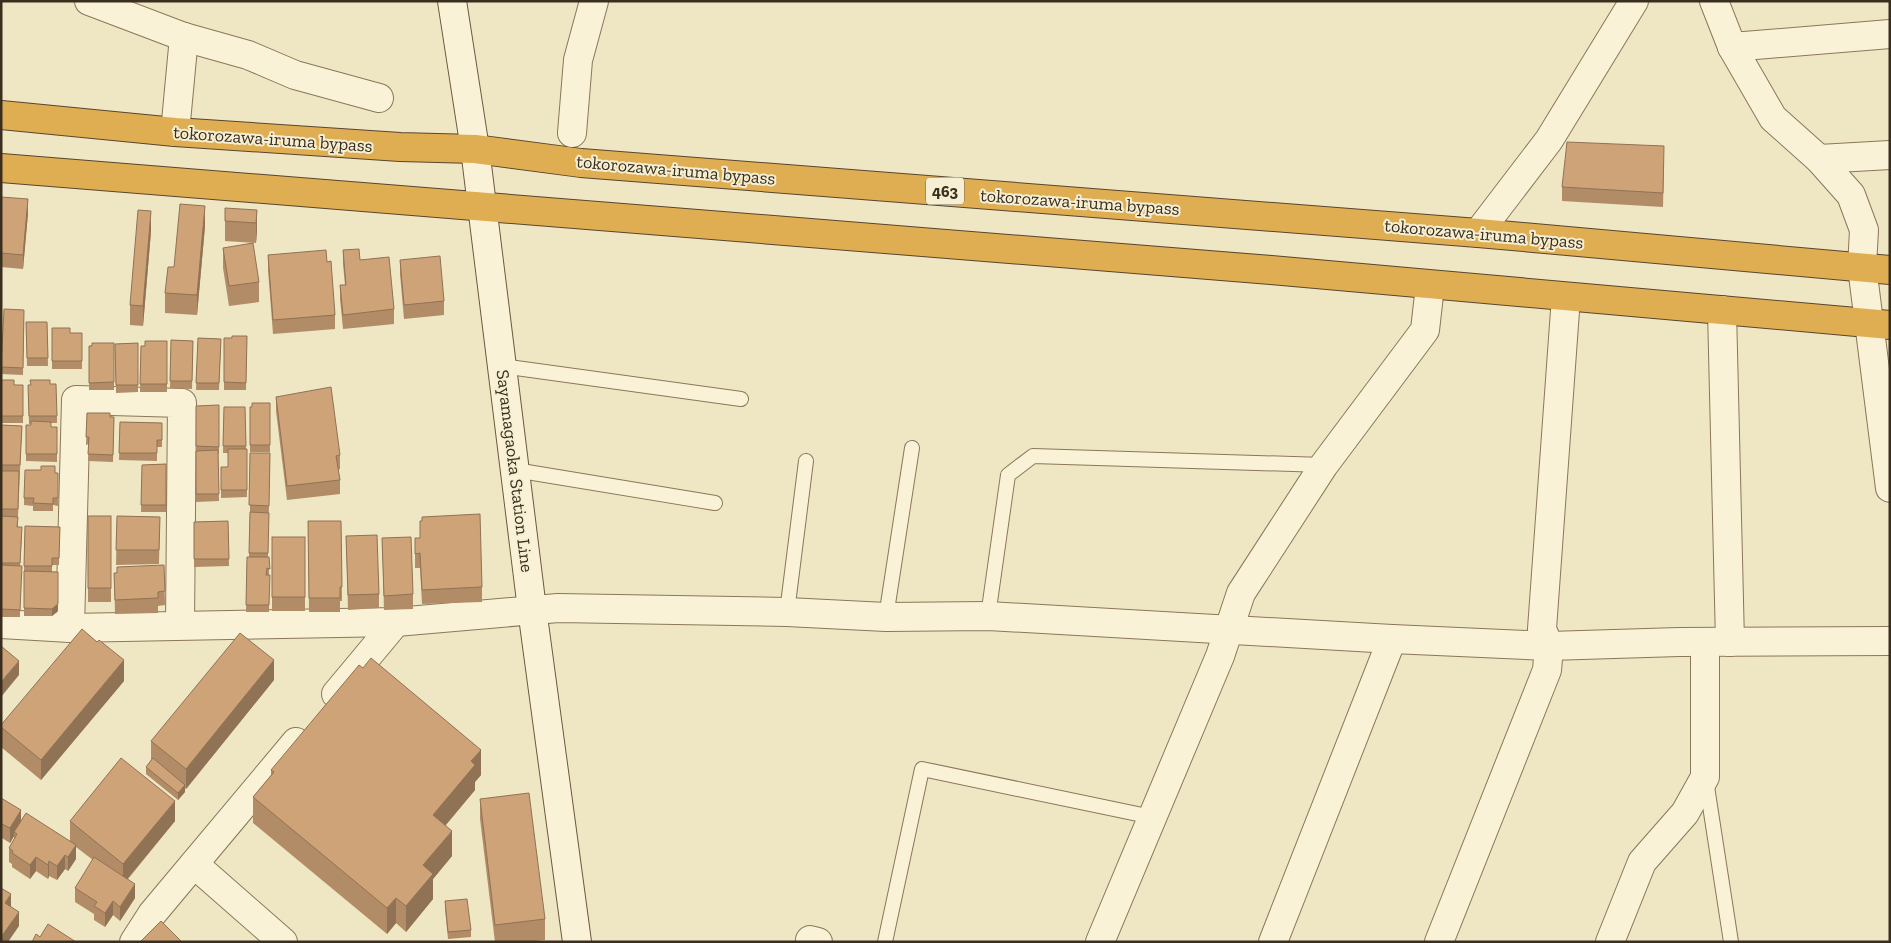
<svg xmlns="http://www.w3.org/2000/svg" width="1891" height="943" viewBox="0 0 1891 943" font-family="'Zilla Slab',serif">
  <rect width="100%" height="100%" fill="#efe6c3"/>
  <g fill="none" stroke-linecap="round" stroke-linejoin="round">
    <g stroke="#8a7759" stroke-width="16">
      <g id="lane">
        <polyline points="502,366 741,399"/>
        <polyline points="515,470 715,503"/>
        <polyline points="787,612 806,461"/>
        <polyline points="988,616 1008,475 1033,456 1324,465"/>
        <polyline points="886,617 912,448"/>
        <polyline points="1706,780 1731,942"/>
        <polyline points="885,942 922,769 1152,817"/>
      </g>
    </g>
    <g stroke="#8a7759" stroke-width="30">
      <g id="street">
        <polyline points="89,1 184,37 248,55 295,75 379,98"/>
        <polyline points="1714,1 1732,47 1773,118 1819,159 1851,195 1864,230 1862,267 1890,488"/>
        <polyline points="1732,47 1890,34"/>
        <polyline points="175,132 184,37"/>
        <polyline points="572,133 578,60 594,1"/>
        <polyline points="1819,159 1890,155"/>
        <polyline points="1478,233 1549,140 1634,1"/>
        <polyline points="1722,310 1730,642"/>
        <polyline points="1,624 70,628 396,622 558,608 787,612 886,617 988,616 1392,639 1549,646 1679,642 1890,641"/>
        <polyline points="70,628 76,400 182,403 180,625"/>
        <polyline points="336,694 396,622"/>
        <polyline points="194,864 283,942"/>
        <polyline points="810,940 818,942"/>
        <polyline points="134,942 152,914 296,742"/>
        <polyline points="1100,942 1220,656 1241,593 1324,465 1425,330 1430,286"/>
        <polyline points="1273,942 1392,639"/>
        <polyline points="1439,942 1547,670 1549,646 1542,629 1566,297"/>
        <polyline points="1610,942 1642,862 1685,813 1705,777 1705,643"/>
      </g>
    </g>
    <g stroke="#6c583d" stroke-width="30">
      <polyline id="secondary" points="452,1 475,149 532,609 577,942"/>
    </g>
    <g stroke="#58452e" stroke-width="30">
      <g id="highway">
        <polyline points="1,115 175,132 400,147 475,149 581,163 1478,233 1890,270"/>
        <polyline points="1,168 1271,270 1890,325"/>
      </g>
    </g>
    <use href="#lane" stroke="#faf2d7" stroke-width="14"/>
    <use href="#street" stroke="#faf2d7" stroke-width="28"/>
    <use href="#secondary" stroke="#faf2d7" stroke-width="28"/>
    <use href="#highway" stroke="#e0ae52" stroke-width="28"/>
  </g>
  <g fill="#b18c67">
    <polygon points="1664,161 1663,207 1562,201 1562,187"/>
    <polygon points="1,197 28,213 23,269 1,267"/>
    <polygon points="257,210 257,230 256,243 225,241 225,221"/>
    <polygon points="205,226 197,315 165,313 165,293 174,267"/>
    <polygon points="151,231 143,326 130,325 130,305"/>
    <polygon points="223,248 259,282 259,302 229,306 223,268"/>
    <polygon points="343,250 360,260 394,309 394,324 343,329 340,299 340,285 345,285 343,264"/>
    <polygon points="268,255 327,262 335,315 335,329 273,334 268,270"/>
    <polygon points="400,260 444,301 444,315 404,319 400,274"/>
    <polygon points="24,310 23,375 1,374 1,367"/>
    <polygon points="26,322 47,322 48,366 27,366"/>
    <polygon points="52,328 70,333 82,333 82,369 52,369"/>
    <polygon points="247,336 246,390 224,390 224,338 232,338"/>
    <polygon points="198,338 221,339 219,390 196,390"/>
    <polygon points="171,340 193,341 192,389 170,388"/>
    <polygon points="167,341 167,392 140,392 141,346 145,346"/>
    <polygon points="114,343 114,390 89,390 89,346"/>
    <polygon points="138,343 138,392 116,393 115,344"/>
    <polygon points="1,380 14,385 23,385 23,423 1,423"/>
    <polygon points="50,384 57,416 57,423 51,423 51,427 57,427 57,462 26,461 26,425 31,425 31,424 29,424 28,393"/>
    <polygon points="276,397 340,455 340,469 338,470 340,480 340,494 287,500 276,411"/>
    <polygon points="270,403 270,452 250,452 250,407"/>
    <polygon points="219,405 219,454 218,454 219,501 196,502 196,446"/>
    <polygon points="224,407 245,407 246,449 247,449 247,497 221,498 221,467 228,467 228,453 223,453"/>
    <polygon points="87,413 114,417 113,462 88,461 89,444 86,445"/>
    <polygon points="120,422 162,423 162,447 157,447 157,461 119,460"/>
    <polygon points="1,425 22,426 18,517 18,527 22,535 20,566 20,617 1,617"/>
    <polygon points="250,453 270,453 268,557 269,557 269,612 246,612 247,557 249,557 250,512"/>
    <polygon points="166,464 166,512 141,512 142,465"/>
    <polygon points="55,473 58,473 58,506 53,505 53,511 33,511 33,506 24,505 24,498"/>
    <rect x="88" y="516" width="23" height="86"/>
    <polygon points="117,516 160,517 159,564 116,565"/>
    <polygon points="228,521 229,566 194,567 194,522"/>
    <polygon points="308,521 341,521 342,601 340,601 340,612 309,612"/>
    <polygon points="420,521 482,587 482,602 422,604 420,568 415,568 415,538 420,538"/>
    <polygon points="25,526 60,527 59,565 52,565 52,572 58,611 52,616 24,616 24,571"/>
    <polygon points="346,536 379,594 379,608 348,610"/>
    <rect x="272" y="537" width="33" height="74"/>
    <polygon points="382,538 413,594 413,609 384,610"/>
    <polygon points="164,565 165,605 158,606 158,613 115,614 114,573"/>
    <polygon points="274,680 186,789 185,788 185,792 178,800 146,774 146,767 151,760 151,741"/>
    <polygon points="124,681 41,780 1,747 1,725"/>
    <polygon points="271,770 481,775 475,782 475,790 446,825 452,856 433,879 433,899 406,932 396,923 387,934 253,823 253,797 271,775"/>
    <polygon points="1,798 21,820 70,841 70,821 175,821 128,879 135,898 120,921 113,915 105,927 94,920 94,914 75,902 75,888 93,860 76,847 76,859 68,871 65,869 57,880 49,876 48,879 36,871 30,879 12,867 12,864 9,862 9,848 14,839 14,836 10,843 2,838 1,839"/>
    <polygon points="480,799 545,919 545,940 525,942 495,942 480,819"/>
    <polygon points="445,901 471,930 471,937 448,939 445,909"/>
  </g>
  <g fill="#907254">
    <polygon points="28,199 28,213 23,269 23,255"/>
    <polygon points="205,206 205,226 197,315 197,295"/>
    <polygon points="257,210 257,230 256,243 256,223"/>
    <polygon points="151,211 151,231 143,326 143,306"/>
    <polygon points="58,572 58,611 52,616 52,609"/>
    <polygon points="124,660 124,681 41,780 41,760"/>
    <polygon points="274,660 274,680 186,789 186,769"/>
    <polygon points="19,661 19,675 1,697 1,682"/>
    <polygon points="481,750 481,775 475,782 475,790 433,840 433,815 471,761"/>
    <polygon points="185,785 185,792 178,800 178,793"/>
    <polygon points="175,801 175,821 123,884 123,864"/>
    <polygon points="21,810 21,824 14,832 14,836 10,843 10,828"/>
    <polygon points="2,824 2,838 1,839 1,825"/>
    <polygon points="452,831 452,856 433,879 433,899 406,932 406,906 423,865"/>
    <polygon points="76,845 76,859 68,871 68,857"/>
    <polygon points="65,855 65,869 57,880 57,866"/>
    <polygon points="36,857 36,871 30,879 30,865"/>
    <polygon points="49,861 49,876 48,879 48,865"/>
    <polygon points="135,884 135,898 120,921 120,907"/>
    <polygon points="11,894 11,909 5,903"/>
    <polygon points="396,898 396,923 387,934 387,908"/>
    <polygon points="113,901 113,915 105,927 105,913"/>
    <polygon points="19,912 19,926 8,942 1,942 1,937"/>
  </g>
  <g fill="#cea378" stroke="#907254">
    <polygon points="1567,142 1664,146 1663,193 1562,187"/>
    <polygon points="1,197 28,199 23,255 1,253"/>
    <polygon points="180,204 205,206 197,295 165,293 168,267 174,267"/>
    <polygon points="225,208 257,210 256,223 225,221"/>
    <polygon points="138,210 151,211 143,306 130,305"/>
    <polygon points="253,243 259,282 229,286 223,248"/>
    <polygon points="359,249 360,260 389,257 394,309 343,315 340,285 346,285 343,250"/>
    <polygon points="326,250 327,262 331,261 335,315 273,320 268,255"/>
    <polygon points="440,256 444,301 404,305 400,260"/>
    <polygon points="4,309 24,310 23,368 1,367"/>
    <polygon points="26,322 47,322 48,358 27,358"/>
    <polygon points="52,328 70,328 70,333 82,333 82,361 52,361"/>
    <polygon points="232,336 247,336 246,383 224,382 224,338 232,338"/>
    <polygon points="198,338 221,339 219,383 196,383"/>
    <polygon points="171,340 193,341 192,381 170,381"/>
    <polygon points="145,341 167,341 167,384 140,384 141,346 145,346"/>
    <polygon points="92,343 114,343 114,382 89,383 89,346 92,346"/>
    <polygon points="138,343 138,385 116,385 115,344"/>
    <polygon points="1,380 14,380 14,385 23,385 23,416 1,416"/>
    <polygon points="30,380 50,380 50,384 56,384 57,416 29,416 28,385 31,385"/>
    <polygon points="331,387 340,455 336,456 340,480 287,486 276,397"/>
    <polygon points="252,403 270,403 270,445 250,445 250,407 252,407"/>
    <polygon points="219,405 219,447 196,446 196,406"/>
    <polygon points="224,407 245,407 246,446 223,446"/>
    <polygon points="87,413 110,413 110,417 114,417 113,455 88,454 89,437 86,437"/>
    <polygon points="31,421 51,422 51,427 57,427 57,454 26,454 26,425 31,425"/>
    <polygon points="120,422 162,423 162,440 157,440 157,453 119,453"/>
    <polygon points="1,425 22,426 20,465 1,465"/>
    <polygon points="228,449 247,449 247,490 221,490 221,467 228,467"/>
    <polygon points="218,450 219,494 196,494 196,451"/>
    <polygon points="250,453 270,453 269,506 249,505"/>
    <polygon points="166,464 166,505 141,505 142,465"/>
    <polygon points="41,466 55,466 55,473 58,473 58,498 53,498 53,504 33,503 34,498 24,498 25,470 41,470"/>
    <polygon points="1,471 19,471 18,509 1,509"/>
    <polygon points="250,512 269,513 268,553 249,553"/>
    <polygon points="480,514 482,587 422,590 420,553 415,554 415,538 420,538 420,521 422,521 422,517"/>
    <polygon points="1,516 18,517 17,527 22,527 20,563 1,563"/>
    <rect x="88" y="516" width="23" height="72"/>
    <polygon points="117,516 160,517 159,550 116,550"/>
    <polygon points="228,521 229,559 194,559 194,522"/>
    <polygon points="308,521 341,521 342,587 340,587 340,598 309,598"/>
    <polygon points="25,526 60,527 59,558 52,558 52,566 24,566"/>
    <polygon points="377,535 379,594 348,595 346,536"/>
    <rect x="272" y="537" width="33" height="60"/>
    <polygon points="411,537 413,594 384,596 382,538"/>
    <polygon points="247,557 269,557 270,569 267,568 266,575 270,575 269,605 246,605"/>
    <polygon points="1,565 22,566 20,610 1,609"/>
    <polygon points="164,565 165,591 158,592 158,598 115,600 114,573 117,573 117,567"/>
    <polygon points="24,571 58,572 58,604 52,609 24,608"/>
    <polygon points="82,629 97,642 99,640 124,660 41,760 1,727 1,725"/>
    <polygon points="240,633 274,660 186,769 151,741"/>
    <polygon points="1,646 19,661 1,682"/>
    <polygon points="371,658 481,750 471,761 475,765 433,815 452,831 423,865 433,874 406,906 396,898 387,908 253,797 274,772 271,770 359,665 363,668"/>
    <polygon points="121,758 175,801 123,864 70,821"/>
    <polygon points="153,758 185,785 178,793 146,767"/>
    <polygon points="529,793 545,919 495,925 480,799"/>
    <polygon points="1,798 21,810 10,828 2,824 1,825"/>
    <polygon points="26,813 76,845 68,857 65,855 57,866 49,861 48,865 36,857 30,865 12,853 13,851 9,848 17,834 14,832"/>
    <polygon points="94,857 135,884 120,907 113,901 105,913 94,906 97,902 75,888"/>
    <polygon points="1,888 11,894 5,903 19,912 1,937"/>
    <polygon points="467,899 471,930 448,932 445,901"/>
    <polygon points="161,921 182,942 140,942"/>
    <polygon points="48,924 76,942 32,942 36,934 40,937"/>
  </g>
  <g text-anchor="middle" stroke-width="4" stroke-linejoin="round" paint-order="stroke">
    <rect fill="#f6efd3" stroke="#726854" stroke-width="1" x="926" y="177.5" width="38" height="27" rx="4"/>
    <g font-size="16" font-weight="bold" fill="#3a2e1e">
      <text x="945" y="197">463</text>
    </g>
    <g font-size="18" fill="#3a2e1e" stroke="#f6efd3">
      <text transform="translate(273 139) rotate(4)" y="6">tokorozawa-iruma bypass</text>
      <text transform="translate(676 170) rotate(5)" y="6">tokorozawa-iruma bypass</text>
      <text transform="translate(1080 202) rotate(4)" y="6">tokorozawa-iruma bypass</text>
      <text transform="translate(1484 234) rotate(5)" y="6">tokorozawa-iruma bypass</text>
      <text transform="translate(515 471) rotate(83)" y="6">Sayamagaoka Station Line</text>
    </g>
  </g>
  <rect width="1891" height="943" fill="none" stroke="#3a2e1e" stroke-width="5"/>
</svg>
